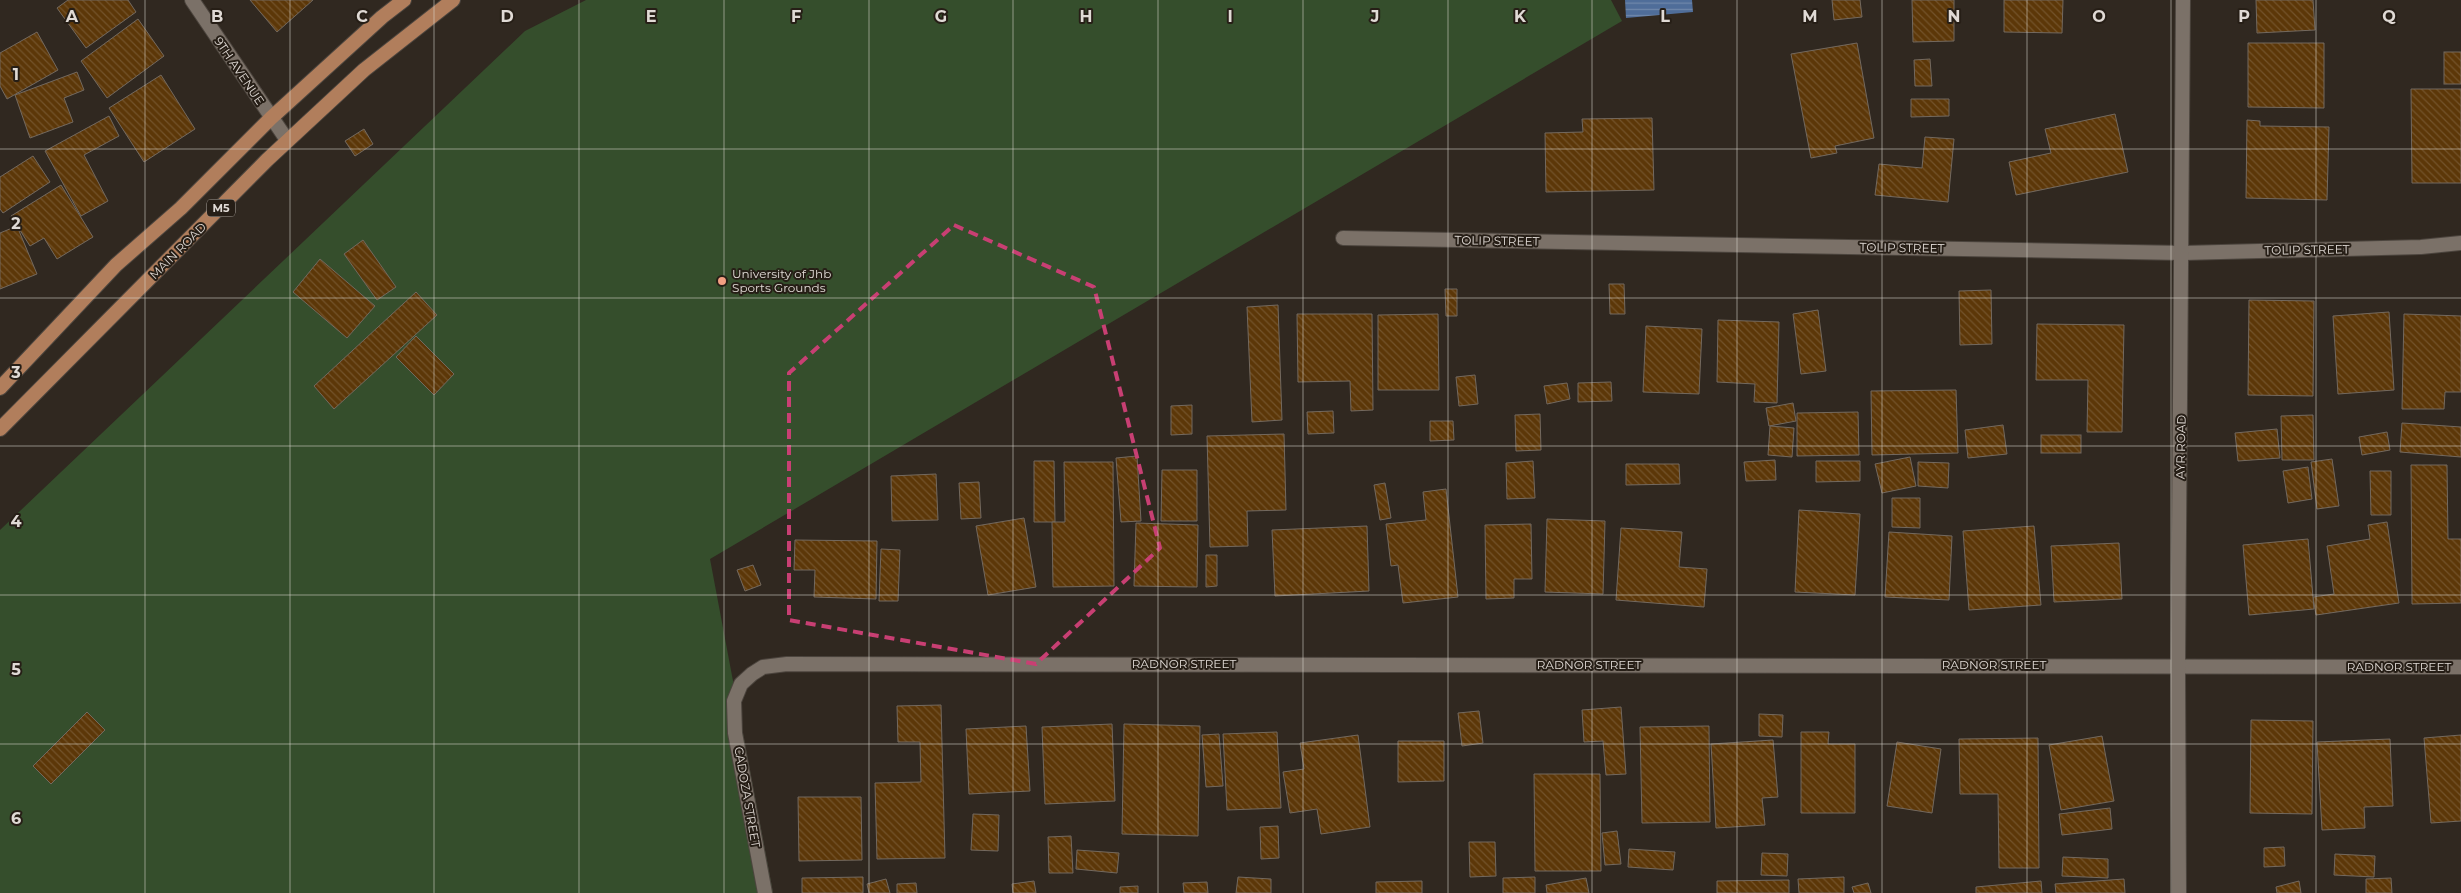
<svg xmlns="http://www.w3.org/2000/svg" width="2461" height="893" viewBox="0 0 2461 893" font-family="Montserrat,sans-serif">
  <defs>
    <pattern id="water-rules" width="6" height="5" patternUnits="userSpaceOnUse" patternTransform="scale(1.25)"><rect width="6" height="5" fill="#4f6d99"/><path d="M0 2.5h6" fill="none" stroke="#7088ab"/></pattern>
    <pattern id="building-back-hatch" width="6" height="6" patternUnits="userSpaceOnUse" patternTransform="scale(1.25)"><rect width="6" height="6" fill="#5c3708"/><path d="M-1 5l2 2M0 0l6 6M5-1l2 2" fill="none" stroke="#73532b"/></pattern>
  </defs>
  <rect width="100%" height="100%" fill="#302820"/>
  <polygon fill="#354e2c" points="586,0 1611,0 1622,21 710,559 773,893 0,893 0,530 525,31"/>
  <polygon fill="url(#water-rules)" points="1625,0 1692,0 1693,12 1626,18"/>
  <g fill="url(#building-back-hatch)" stroke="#73695f">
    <polygon points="68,0 128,0 136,12 86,48 57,8"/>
    <polygon points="250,0 313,0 277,32"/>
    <polygon points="1832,0 1860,0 1862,17 1834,20"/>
    <polygon points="1912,0 1954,0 1954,41 1913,42"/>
    <polygon points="2004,0 2063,0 2062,33 2004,32"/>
    <polygon points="2256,0 2313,0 2315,30 2257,33"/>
    <polygon points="138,19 164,56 107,98 81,61"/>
    <polygon points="37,32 58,70 7,99 0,86 0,53"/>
    <polygon points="1857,43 1874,138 1835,146 1837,153 1811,158 1791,54"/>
    <polygon points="2248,43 2324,43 2324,108 2248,107"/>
    <rect x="2444" y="52" width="17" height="32"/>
    <polygon points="1930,59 1932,86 1915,86 1914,60"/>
    <polygon points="77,72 84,90 64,98 73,122 30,138 15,95"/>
    <polygon points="161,75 195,129 144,162 109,108"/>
    <polygon points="2411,89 2461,89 2461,183 2412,183"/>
    <polygon points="1911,99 1949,99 1949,116 1911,117"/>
    <polygon points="2115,114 2128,172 2016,195 2009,162 2051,153 2045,129"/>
    <polygon points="109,116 119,136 84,155 108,201 81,216 45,151"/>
    <polygon points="1652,118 1654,190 1546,192 1545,133 1583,132 1582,119"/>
    <polygon points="2247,120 2260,121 2260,126 2329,127 2327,200 2246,198"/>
    <polygon points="364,129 373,144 355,156 345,141"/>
    <polygon points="1925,137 1954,139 1948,202 1875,195 1879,164 1922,168"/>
    <polygon points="33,156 50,182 3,213 0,209 0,177"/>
    <polygon points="61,185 93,237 57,259 44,238 30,246 11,216"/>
    <polygon points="17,226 37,274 0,289 0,233"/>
    <polygon points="363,240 396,287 377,300 344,254"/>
    <polygon points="320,259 375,306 347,338 293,292"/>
    <polygon points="1609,284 1624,284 1625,314 1610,314"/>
    <polygon points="1445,289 1457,289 1457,316 1446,316"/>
    <polygon points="1991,290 1992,344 1960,345 1959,291"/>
    <polygon points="416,292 437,315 334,409 314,386"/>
    <polygon points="2249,300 2314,301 2313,396 2248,395"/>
    <polygon points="1278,305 1282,420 1252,422 1247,307"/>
    <polygon points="1818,310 1826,371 1801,374 1793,314"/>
    <polygon points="2389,312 2394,390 2338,394 2333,316"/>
    <polygon points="1297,314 1372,314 1373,410 1351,411 1350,381 1298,382"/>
    <polygon points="1438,314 1439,390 1378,390 1378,315"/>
    <polygon points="2404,314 2461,316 2461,392 2445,392 2444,409 2402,409"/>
    <polygon points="1718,320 1779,322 1777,403 1754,402 1755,384 1717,382"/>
    <polygon points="2037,324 2124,325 2122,432 2087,432 2088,380 2036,380"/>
    <polygon points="1646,326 1702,329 1699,394 1643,392"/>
    <polygon points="416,336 454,374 434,395 396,357"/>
    <polygon points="1475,375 1478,404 1459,406 1456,377"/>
    <polygon points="1611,382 1612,401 1578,402 1578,383"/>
    <polygon points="1567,383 1570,399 1547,404 1544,386"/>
    <polygon points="1956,390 1958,453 1872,455 1871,391"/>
    <polygon points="1793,403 1796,421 1769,426 1766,408"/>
    <polygon points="1192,405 1192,434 1171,435 1171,406"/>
    <polygon points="1333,411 1334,433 1308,434 1307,412"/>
    <polygon points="1858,412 1859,455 1797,456 1797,413"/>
    <polygon points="1540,414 1541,450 1516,451 1515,415"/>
    <polygon points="2313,415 2314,460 2282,460 2281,416"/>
    <polygon points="1430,421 1453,421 1454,440 1430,441"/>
    <polygon points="2402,423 2461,427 2461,457 2400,452"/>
    <polygon points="2003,425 2007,454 1968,458 1965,430"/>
    <polygon points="1770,426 1794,428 1792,457 1768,455"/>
    <polygon points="2277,429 2280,458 2238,461 2235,433"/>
    <polygon points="2387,432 2390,450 2362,455 2359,437"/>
    <polygon points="1284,434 1286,510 1247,511 1248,546 1210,547 1207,436"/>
    <rect x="2041" y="435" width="40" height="18"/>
    <polygon points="1137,456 1141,521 1121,522 1116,458"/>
    <polygon points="1910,457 1916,486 1882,493 1875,464"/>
    <polygon points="2332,459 2339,506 2317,509 2311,462"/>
    <polygon points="1775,460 1776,480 1746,481 1744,462"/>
    <polygon points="1034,461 1054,461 1055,522 1034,522"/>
    <polygon points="1533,461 1535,498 1507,499 1506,463"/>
    <polygon points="1816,461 1860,461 1860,481 1816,482"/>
    <polygon points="1064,462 1113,462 1114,586 1053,587 1052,522 1065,522"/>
    <polygon points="1918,462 1949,463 1948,488 1918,486"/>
    <polygon points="1626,464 1679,464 1680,484 1626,485"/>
    <polygon points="2411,465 2447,465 2448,539 2461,539 2461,603 2412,604"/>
    <polygon points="2308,467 2312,499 2288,503 2283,471"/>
    <polygon points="1162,470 1197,470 1197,521 1161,521"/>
    <polygon points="2370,471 2391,471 2391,515 2371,515"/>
    <polygon points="936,474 938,520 892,521 891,476"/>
    <polygon points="979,482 981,518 961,519 959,483"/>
    <polygon points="1385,483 1391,518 1380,520 1374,485"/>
    <polygon points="1446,489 1458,597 1403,603 1398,565 1391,566 1386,524 1426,520 1423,492"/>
    <polygon points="1892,498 1920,498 1920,528 1892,527"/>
    <polygon points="1799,510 1860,514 1855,595 1795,592"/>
    <polygon points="1024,518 1036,587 988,595 976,526"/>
    <polygon points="1547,519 1605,521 1603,594 1545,592"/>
    <polygon points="2387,522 2399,603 2316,615 2313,597 2334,594 2327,546 2370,539 2368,525"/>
    <polygon points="1136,523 1198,525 1197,587 1134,586"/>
    <polygon points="1531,524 1532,579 1514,579 1514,598 1486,599 1485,525"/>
    <polygon points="1367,526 1369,591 1275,596 1272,530"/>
    <polygon points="2034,526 2041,605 1969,610 1963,531"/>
    <polygon points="1621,528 1682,532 1679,567 1707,569 1704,607 1616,600"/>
    <polygon points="1889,532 1952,536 1949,600 1885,597"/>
    <polygon points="2308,539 2314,609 2249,615 2243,545"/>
    <polygon points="795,540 877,541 876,599 814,597 815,570 794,570"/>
    <polygon points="2119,543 2122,599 2054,602 2051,546"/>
    <polygon points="881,549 900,550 898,601 879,601"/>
    <polygon points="1206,555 1217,555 1217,586 1206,587"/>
    <polygon points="753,565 761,585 745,591 737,570"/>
    <polygon points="941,705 945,858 877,859 875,783 921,782 920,742 898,742 897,706"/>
    <polygon points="1621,707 1626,774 1606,775 1603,741 1584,742 1582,710"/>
    <polygon points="1479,711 1483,743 1462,746 1458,713"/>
    <polygon points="87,712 105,730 51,784 33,766"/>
    <polygon points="1759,714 1783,715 1782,737 1759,736"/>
    <polygon points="2251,720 2313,721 2312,814 2250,813"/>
    <polygon points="1112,724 1115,801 1045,804 1042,727"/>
    <polygon points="1124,724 1200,726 1198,836 1122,834"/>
    <polygon points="1026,726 1030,791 969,794 966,729"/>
    <polygon points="1709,726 1710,822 1642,823 1640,727"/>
    <polygon points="1277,732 1281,808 1227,810 1223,734"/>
    <polygon points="1801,732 1829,732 1828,744 1855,744 1855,813 1801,813"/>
    <polygon points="1219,734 1223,786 1206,787 1202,735"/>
    <polygon points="1358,735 1370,827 1321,834 1317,809 1290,813 1283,772 1304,769 1300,743"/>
    <polygon points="2461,735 2461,821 2431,823 2424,738"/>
    <polygon points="2102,736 2114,801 2061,810 2049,745"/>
    <polygon points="2038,738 2039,868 1999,868 1998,794 1960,794 1959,739"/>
    <polygon points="2390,739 2393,806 2364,807 2365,828 2322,830 2317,742"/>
    <polygon points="1773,740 1778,797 1762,798 1765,825 1716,828 1711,744"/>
    <polygon points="1398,741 1444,741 1444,781 1398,782"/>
    <polygon points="1897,742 1941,749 1932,813 1887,806"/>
    <polygon points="1534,774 1600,774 1601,871 1535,871"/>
    <polygon points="798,797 861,797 862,860 799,861"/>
    <polygon points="2110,808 2112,829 2062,835 2059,814"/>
    <polygon points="973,814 999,815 998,851 971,850"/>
    <polygon points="1278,826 1279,858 1261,859 1260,827"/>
    <polygon points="1617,831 1621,864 1605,865 1602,833"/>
    <polygon points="1071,836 1073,873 1049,873 1048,837"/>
    <polygon points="1469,842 1495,842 1496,876 1470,877"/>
    <polygon points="2284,847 2285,866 2264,867 2264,848"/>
    <polygon points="1629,849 1675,852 1673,870 1628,867"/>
    <polygon points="1077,850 1119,853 1117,873 1076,869"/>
    <polygon points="1762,853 1788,854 1787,876 1761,875"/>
    <polygon points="2335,854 2375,856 2374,877 2334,875"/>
    <polygon points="2063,857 2108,859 2108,878 2062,876"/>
    <polygon points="863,877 863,893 802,893 802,878"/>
    <polygon points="1238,877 1271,879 1271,893 1236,893"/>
    <polygon points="1535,877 1535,893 1503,893 1503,878"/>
    <polygon points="1844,877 1844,893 1799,893 1798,879"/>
    <polygon points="1586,878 1589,893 1547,893 1546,885"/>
    <polygon points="2391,878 2392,893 2366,893 2366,879"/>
    <polygon points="886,879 890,893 869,893 867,884"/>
    <polygon points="2124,879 2125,893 2056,893 2055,884"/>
    <polygon points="1789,880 1789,893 1717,893 1717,881"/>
    <polygon points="1034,881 1036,893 1013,893 1012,884"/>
    <polygon points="1422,881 1422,893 1376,893 1376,882"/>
    <polygon points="2041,881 2042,893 1976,893 1976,887"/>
    <polygon points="2299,881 2301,893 2277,893 2276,887"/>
    <polygon points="1207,882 1208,893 1184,893 1183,883"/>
    <polygon points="916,883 917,893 897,893 897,884"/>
    <polygon points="1868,883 1871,893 1854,893 1852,887"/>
    <polygon points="1138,886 1138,893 1120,893 1120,887"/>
  </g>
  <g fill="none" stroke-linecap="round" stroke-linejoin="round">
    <g stroke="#4c453e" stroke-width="16">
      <g id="minor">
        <polyline points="192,0 287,140"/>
        <polyline points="1343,238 2183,253 2421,247 2461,243"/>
        <polyline points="765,893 735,733 734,701 741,684 752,674 763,667 787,664 2461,667"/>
        <polyline points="2179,893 2178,666 2183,0"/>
      </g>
    </g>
    <g stroke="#4c453e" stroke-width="16">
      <g id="primary">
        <polyline points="0,388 116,265 181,208 271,118 382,17 404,0"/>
        <polyline points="0,429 267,160 364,70 453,0"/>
      </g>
    </g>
    <use href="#minor" stroke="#7b7168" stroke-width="14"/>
    <use href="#primary" stroke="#b17e5c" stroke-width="14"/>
  </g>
  <path fill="none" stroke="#c83f73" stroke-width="4" stroke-dasharray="10 6" stroke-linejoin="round" d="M954,225l140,62 66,261 -124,116 -247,-44v-247z"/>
  <path fill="none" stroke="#e0dad5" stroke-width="1" stroke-opacity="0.55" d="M145,0v893M290,0v893M434,0v893M579,0v893M724,0v893M869,0v893M1013,0v893M1158,0v893M1303,0v893M1448,0v893M1592,0v893M1737,0v893M1882,0v893M2027,0v893M2171,0v893M2316,0v893M0,149h2461M0,298h2461M0,446h2461M0,595h2461M0,744h2461"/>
  <circle fill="#f39f82" stroke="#261e16" stroke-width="2" cx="722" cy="281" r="5"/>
  <g text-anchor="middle" stroke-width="4" stroke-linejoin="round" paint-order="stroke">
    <rect fill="#261e16" stroke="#a8a29c" stroke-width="1" x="207" y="199.5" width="28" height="17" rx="4"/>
    <g font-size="11" font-weight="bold" fill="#e0dad5">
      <text x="221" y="212">M5</text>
    </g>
    <g font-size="12" fill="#e0dad5" stroke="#261e16">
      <text transform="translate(239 71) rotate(56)" y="4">9TH AVENUE</text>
      <text transform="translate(1497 241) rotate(1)" y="4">TOLIP STREET</text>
      <text transform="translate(1902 248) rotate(1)" y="4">TOLIP STREET</text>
      <text transform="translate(2307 250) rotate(-1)" y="4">TOLIP STREET</text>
      <text transform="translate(178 251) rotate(-45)" y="4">MAIN ROAD</text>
      <text transform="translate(2181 447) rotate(-89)" y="4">AYR ROAD</text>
      <text x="1184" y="668">RADNOR STREET</text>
      <text x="1589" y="669">RADNOR STREET</text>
      <text x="1994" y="669">RADNOR STREET</text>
      <text x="2399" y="671">RADNOR STREET</text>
      <text transform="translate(747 797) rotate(80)" y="4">CADOZA STREET</text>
    </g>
    <g font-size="12" fill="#e0dad5" stroke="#261e16" text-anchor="start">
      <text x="732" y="278">University of Jhb<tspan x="732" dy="14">Sports Grounds</tspan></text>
    </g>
  </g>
  <g font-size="16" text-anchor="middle" font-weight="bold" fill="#e0dad5" stroke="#261e16" stroke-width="4" stroke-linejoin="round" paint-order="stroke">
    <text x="72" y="22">A</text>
    <text x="217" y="22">B</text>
    <text x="362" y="22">C</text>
    <text x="507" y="22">D</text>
    <text x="651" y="22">E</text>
    <text x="796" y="22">F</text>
    <text x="941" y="22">G</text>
    <text x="1086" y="22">H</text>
    <text x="1230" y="22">I</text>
    <text x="1375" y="22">J</text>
    <text x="1520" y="22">K</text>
    <text x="1665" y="22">L</text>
    <text x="1810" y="22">M</text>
    <text x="1954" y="22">N</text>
    <text x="2099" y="22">O</text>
    <text x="2244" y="22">P</text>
    <text x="2389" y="22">Q</text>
    <text x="16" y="80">1</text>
    <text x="16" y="229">2</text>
    <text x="16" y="378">3</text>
    <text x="16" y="527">4</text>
    <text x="16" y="675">5</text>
    <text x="16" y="824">6</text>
  </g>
</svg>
